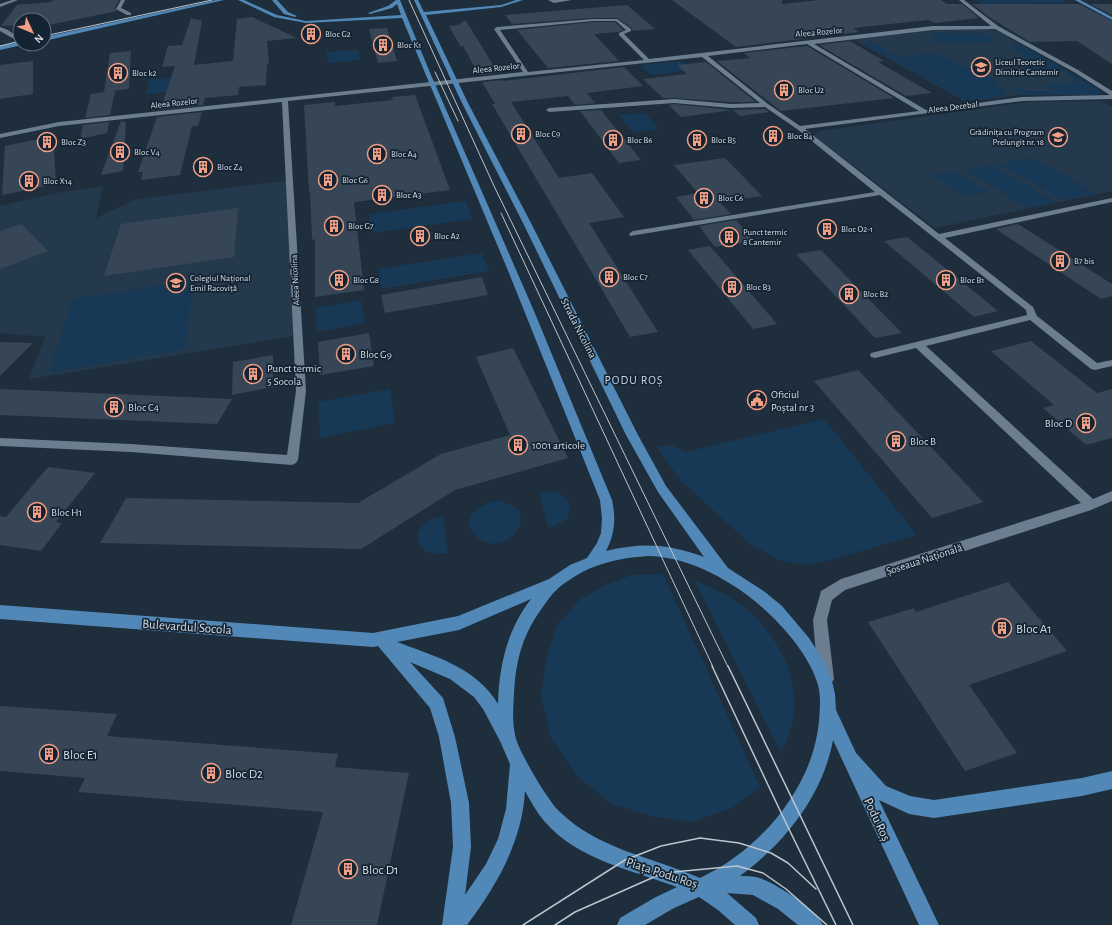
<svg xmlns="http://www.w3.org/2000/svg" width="1112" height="925" viewBox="0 0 1112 925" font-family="'Alegreya Sans',sans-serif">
  <rect width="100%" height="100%" fill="#1e2e3c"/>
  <g fill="#25394c">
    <polygon points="945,29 988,29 997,31 1096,88 1101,93 1096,95 1020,95 966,102 853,39"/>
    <polygon points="1102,101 1112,107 1112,191 935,228 816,137 814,134 819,131 1029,102"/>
    <polygon points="291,180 294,336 29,379 45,337 0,333 0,206 56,193 103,186 96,218 137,199"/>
  </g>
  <g fill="#173956">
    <polygon points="976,0 1062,0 1069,3 982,4"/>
    <polygon points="927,33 985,33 998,42 939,43"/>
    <polygon points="872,42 945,83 947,82 901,57 936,53 985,77 991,77 1009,95 969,101 962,99 862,43"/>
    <polygon points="1010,46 1024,46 1096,88 1101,93 1096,95 1020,95 1012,88 1023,88 1025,91 1053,91 1043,83 1079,83 1065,72 1029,72 1012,59 1026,58"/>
    <polygon points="358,50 360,60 328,63 326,52"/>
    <polygon points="681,61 693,70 651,75 640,65"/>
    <polygon points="176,77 175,91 146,94 149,79"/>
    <polygon points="645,113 659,129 633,132 619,115"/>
    <polygon points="1031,158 1096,193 1062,200 998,164"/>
    <polygon points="993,165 1056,202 1027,208 965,170"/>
    <polygon points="955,171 988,192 964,196 932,175"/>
    <polygon points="466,201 472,219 371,233 369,214"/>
    <polygon points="482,253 489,271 381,289 378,269"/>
    <polygon points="194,280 185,349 49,373 73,299"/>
    <polygon points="361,300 365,323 317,332 315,308"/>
    <polygon points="390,389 395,423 320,438 318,402"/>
    <polygon points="824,419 917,535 827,561 804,565 778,560 749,543 681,481 657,447 671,445 686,452"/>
    <path d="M546,491c12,1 21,4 24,16l-3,12 -12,7 -7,1 -9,-34z"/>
    <path d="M496,501c53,5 9,63 -20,35 -18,-17 4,-32 20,-35z"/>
    <path d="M443,516l5,37c-38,8 -41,-32 -5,-37z"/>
    <polygon points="663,574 760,787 733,807 693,822 651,816 612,804 577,776 551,738 541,696 546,659 557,626 579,600 607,584 633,575"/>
    <path d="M694,580c16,7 32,14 46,24 33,25 58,67 54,108 -1,14 -8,29 -13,41z"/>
  </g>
  <g fill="#364656">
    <polygon points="53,0 119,0 115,8 117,11 44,26 44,20 20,20 20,25 1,26 17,5 52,2"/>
    <polygon points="672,0 782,0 782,4 819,0 941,0 947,4 962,4 979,18 935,23 928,20 853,28 859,32 736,47"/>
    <polygon points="972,4 1079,4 1112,21 1112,64 1077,41 1030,42 989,17"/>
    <polygon points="1090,4 1112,4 1112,15"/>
    <polygon points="627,5 655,29 632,31 632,28 617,18 593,18 512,24 505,15"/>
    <polygon points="252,17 297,38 267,41 269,64 267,64 266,85 239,87 238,95 205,98 203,105 160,110 175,66 162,67 168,46 182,45 191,18 202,21 194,65 233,61 237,19"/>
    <polygon points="466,20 468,24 498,73 479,75 463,46 461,47 449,26 458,25"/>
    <polygon points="593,22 615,22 623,30 618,32 594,34 619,61 548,68 517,30"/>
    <polygon points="387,28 397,61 378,63 369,29"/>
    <polygon points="850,41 884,61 878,62 932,93 906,96 819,45"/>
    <polygon points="807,46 894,98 781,111 717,61 750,58 744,53"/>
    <polygon points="131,51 129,89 112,91 115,91 110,115 85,118 91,94 104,92 110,53"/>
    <polygon points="33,61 33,94 0,99 0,65"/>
    <polygon points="706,62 756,102 731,102 674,98 663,98 643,79 687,74 677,65"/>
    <polygon points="624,67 643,86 587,93 595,103 575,105 568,96 511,102 559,178 592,173 624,217 589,223 658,332 630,337 492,104 495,104 482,82 502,80 503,81"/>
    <polygon points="415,95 450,190 354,202 364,290 315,297 315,239 312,240 310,192 309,192 304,105 335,102 335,106 393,100 392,97"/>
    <polygon points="674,104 731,110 765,109 770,112 740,116 733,110 681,117 669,105"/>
    <polygon points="601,110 641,160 619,163 580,111"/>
    <polygon points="202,112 198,126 192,126 180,175 141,180 143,172 138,172 157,117"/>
    <polygon points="121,121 126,122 123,171 101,175"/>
    <polygon points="109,122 107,133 80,139 83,125"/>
    <polygon points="53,136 56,184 2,195 5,146"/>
    <polygon points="725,158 762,196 720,202 731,214 694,220 676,197 698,193 674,165"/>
    <polygon points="238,208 234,257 104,276 121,224"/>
    <polygon points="736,220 754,241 715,247 699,226"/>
    <polygon points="22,224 48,251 0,269 0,231"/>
    <polygon points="1018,224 1112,284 1112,296 1101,299 996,229"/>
    <polygon points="907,237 998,311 974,317 884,241"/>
    <polygon points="710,246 777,324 753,329 688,250"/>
    <polygon points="821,250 843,273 902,333 875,338 796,254"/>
    <polygon points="482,277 488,295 385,313 381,295"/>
    <polygon points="369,333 374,366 320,375 318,342"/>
    <polygon points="1031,341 1097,393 1112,389 1112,438 1086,445 1043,408 1054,405 991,351"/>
    <polygon points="0,342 33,343 0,376"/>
    <polygon points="513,348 568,458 455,490 361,549 100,543 126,498 358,503 441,454 510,435 476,357"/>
    <polygon points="273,355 273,387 232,395 233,362"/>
    <polygon points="858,370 983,502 932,518 814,381"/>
    <polygon points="0,389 232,399 217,424 0,415"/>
    <polygon points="48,467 95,473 56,522 62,523 41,551 0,545 0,516 6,517"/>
    <polygon points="1008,582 1067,651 969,685 1017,753 965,771 868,622 914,608 916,612"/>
    <polygon points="0,706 117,714 107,736 338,754 335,767 409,773 377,925 291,925 323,812 78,792 85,778 0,771"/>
  </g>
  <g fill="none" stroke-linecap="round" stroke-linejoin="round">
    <g fill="#6b7d8e" fill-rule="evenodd">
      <polygon points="12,0 18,0 0,7 0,4"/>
      <polygon points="121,0 125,0 121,8 131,13 131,15 127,15 116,9"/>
      <polygon points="548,0 572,0 554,3"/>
      <path d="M959,0h5l34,26 80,44 34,21v8l-90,2 -217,28 134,105 173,-36v4l-167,36 88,69 4,9 60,47 15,-3v6l-17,4 -4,-1 -61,-49 -104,26 167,153 19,-8v10l-21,9 -246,80 -13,10 -5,20 7,59 -3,5 -5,3 -5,-3 -3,-5 -5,-59 8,-29 20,-12 240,-76 -165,-155 -41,10 -4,-1 -1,-2 1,-2 4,-1 152,-37 -1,-5 -146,-115 -250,41 -1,-2 4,-3 242,-39 -78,-63 -32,-22 -34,1 -57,-5 -125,9 -3,-2 3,-2 125,-9 57,5 29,-1 -58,-46 -414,44 18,290 -8,69 -2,3 -4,2 -161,-13 -131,-6v-8l131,6 156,11 9,-64 -14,-289 -223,24 -59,12v-4l59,-12 464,-50 -29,-43 3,-2 96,-8h24l14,10v2l-7,3 25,25 284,-33h58zM593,21h23l10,9 -7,3v2l25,25 -116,12 -28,-42zM995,29l79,43 36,23 -88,2 -96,13 -112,-66 119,-14zM807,44l112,67 -119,15 -32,-22 -60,-48z"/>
      <polygon points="0,27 8,30 19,38 14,39 0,31"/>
    </g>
    <g fill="#5188b7" fill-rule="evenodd">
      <polygon points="216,0 224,0 44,41 44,37"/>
      <path d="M238,0h6l33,15 29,6 95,-6 -4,-11 -5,4 -22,6 -2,-1 20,-7 8,-6h4l31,75 103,236 78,189c4,19 3,34 -6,51 37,-9 63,-7 98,6l-46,-65 -32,-57 -103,-212 -62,-122 -47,-101h4l6,12 77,-7 15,-5h7l-22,7 -75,8 41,86 64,122 107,212 28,51 62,82 37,24 17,14 27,32 14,22 8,17 4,17 1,16 20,43 30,33 24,10 24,4 148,-22 30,-7v18l-30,7 -148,22 -25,-4 -30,-14 60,125h-20l-86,-185c-10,55 -48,103 -93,136 5,0 11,0 16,1 17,4 60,32 67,48h-25l-20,-16 -25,-14 -26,-2 29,25 3,7h-24l-17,-15 -19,-13 -25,11 -29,17h-28l3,-7 34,-20 23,-11c-45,-17 -99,-27 -132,-65 -8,-9 -14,-20 -20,-31 -3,51 -28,94 -58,134h-25l11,-78 -2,-44 -12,-66 -9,-29 -52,-62 -5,1 -373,-28v-14l373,28 85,-17 91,-37 21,-14 17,-7 10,-15 4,-10 1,-15 -2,-18 -91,-227 -107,-255 -96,5 -32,-6zM648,556c37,1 70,18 99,39 27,20 62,57 71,90 3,11 2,24 1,36 -6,67 -59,129 -119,157 -48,-21 -103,-29 -141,-67 -11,-10 -39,-58 -43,-72 -4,-15 -3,-30 -2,-45 2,-36 9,-61 31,-90 6,-9 13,-17 23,-23 23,-17 51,-23 80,-25zM531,599c-24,31 -32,67 -33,105 -22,-37 -64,-48 -101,-62l62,-12zM410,662l40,17 24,18 9,12 17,32 10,23 -4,45 -8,30 -12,25 -21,31 6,-48 -2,-44 -14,-66 -12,-39z"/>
      <polygon points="272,0 277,0 288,12 297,16 295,17 284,14"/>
      <polygon points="1075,0 1080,0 1112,17 1112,20"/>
      <polygon points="20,42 20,44 23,44 22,45 0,50 0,46"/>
    </g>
    <g stroke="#bbc6d0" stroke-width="1">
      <polyline points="409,0 494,186 728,667"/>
      <polyline points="44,36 212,0"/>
      <polyline points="0,46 20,41"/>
      <polyline points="435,72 458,121"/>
      <polyline points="501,213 713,667"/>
    </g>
    <g stroke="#bbc6d0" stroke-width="1.5">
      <polyline points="712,666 785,821 836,925"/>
      <polyline points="728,666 853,925"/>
      <polyline points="523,925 625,860 661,846 700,838 739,843 771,853 788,863 816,889"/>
      <polyline points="555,925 575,912 663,873 737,866 763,873 786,889 827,925"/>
    </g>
  </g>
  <defs>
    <g id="building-ring" transform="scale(1)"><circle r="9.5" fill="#152432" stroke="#f39f86" stroke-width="1.5"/><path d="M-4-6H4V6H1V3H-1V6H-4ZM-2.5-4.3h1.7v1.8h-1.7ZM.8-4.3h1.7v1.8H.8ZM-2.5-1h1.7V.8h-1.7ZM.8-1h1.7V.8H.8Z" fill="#f39f86"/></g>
    <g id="school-ring" transform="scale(1)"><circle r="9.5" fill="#152432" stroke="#f39f86" stroke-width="1.5"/><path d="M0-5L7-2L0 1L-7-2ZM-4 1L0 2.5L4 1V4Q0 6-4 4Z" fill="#f39f86"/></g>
    <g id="civic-ring" transform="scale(1)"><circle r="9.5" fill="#152432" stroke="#f39f86" stroke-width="1.5"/><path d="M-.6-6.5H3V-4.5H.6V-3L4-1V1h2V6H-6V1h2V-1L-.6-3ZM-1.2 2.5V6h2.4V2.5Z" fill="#f39f86"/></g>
  </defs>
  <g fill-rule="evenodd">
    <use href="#building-ring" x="311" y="34"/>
    <use href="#building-ring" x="383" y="45"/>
    <use href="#school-ring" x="981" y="67"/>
    <use href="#building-ring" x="118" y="73"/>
    <use href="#building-ring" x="784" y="90"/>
    <use href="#building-ring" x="521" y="134"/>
    <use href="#building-ring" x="773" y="136"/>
    <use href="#school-ring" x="1058" y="137"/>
    <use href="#building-ring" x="613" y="140"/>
    <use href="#building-ring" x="697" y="140"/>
    <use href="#building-ring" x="47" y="142"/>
    <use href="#building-ring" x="120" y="152"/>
    <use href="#building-ring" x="377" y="154"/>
    <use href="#building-ring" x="203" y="167"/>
    <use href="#building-ring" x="328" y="180"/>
    <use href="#building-ring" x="29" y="181"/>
    <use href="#building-ring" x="382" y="195"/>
    <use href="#building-ring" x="704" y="198"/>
    <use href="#building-ring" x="334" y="226"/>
    <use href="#building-ring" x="827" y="229"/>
    <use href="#building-ring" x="420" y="236"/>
    <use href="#building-ring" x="729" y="237"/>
    <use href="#building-ring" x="1060" y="261"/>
    <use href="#building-ring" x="609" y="277"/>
    <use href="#building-ring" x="339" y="280"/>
    <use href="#building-ring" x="946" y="280"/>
    <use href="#school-ring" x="176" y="283"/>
    <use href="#building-ring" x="732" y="287"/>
    <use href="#building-ring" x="849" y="294"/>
    <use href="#building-ring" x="346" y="354"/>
    <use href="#building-ring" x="253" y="374"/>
    <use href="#civic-ring" x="757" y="400"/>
    <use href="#building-ring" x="114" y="407"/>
    <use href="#building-ring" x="1086" y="423"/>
    <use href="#building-ring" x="896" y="441"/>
    <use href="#building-ring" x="518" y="445"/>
    <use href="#building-ring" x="37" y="512"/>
    <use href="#building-ring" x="1002" y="628"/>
    <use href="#building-ring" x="49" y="754"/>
    <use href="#building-ring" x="211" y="773"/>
    <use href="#building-ring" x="348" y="869"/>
  </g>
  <g text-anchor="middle" stroke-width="3.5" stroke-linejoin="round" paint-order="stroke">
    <g font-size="9" fill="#d1dbe4" stroke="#152432">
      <text transform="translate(819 32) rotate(-5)" y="3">Aleea Rozelor</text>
      <text transform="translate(496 68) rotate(-6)" y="3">Aleea Rozelor</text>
      <text transform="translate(174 103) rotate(-6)" y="3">Aleea Rozelor</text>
      <text transform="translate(953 107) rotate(-7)" y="3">Aleea Decebal</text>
      <text transform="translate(295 280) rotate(-93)" y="3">Aleea Nicolina</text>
    </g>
    <g font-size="9" fill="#d1dbe4" stroke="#152432" text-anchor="start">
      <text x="325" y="37">Bloc G2</text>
      <text x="397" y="48">Bloc K1</text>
      <text x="995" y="65">Liceul Teoretic<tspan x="995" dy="10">Dimitrie Cantemir</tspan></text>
      <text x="132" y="76">Bloc k2</text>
      <text x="798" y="93">Bloc U2</text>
      <text x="1044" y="135" text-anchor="end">Grădinița cu Program<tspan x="1044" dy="10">Prelungit nr. 18</tspan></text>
      <text x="535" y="137">Bloc C9</text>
      <text x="787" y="139">Bloc B4</text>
      <text x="627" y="143">Bloc B6</text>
      <text x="711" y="143">Bloc B5</text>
      <text x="61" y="145">Bloc Z3</text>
      <text x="134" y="155">Bloc V4</text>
      <text x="391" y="157">Bloc A4</text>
      <text x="217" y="170">Bloc Z4</text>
      <text x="342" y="183">Bloc G6</text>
      <text x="43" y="184">Bloc X14</text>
      <text x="396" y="198">Bloc A3</text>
      <text x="718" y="201">Bloc C6</text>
      <text x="348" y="229">Bloc G7</text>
      <text x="841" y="232">Bloc O2-1</text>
      <text x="743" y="235">Punct termic<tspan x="743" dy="10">8 Cantemir</tspan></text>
      <text x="434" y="239">Bloc A2</text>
      <text x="1074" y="264">B7 bis</text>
      <text x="623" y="280">Bloc C7</text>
      <text x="190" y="281">Colegiul Național<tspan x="190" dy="10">Emil Racoviță</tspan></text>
      <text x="353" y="283">Bloc G8</text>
      <text x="960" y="283">Bloc B1</text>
      <text x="746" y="290">Bloc B3</text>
      <text x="863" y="297">Bloc B2</text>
    </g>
    <g font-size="11" fill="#d1dbe4" stroke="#152432">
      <text transform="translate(579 328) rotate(63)" y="4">Strada Nicolina</text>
      <text transform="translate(924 559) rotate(-18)" y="4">Șoseaua Națională</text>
    </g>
    <g font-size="11" fill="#d1dbe4" stroke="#152432" text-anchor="start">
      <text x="360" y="358">Bloc G9</text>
      <text x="267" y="372">Punct termic<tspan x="267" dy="13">5 Socola</tspan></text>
      <text x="771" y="398">Oficiul<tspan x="771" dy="13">Poștal nr 3</tspan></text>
      <text x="128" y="411">Bloc C4</text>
      <text x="1072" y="427" text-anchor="end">Bloc D</text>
      <text x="910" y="445">Bloc B</text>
      <text x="532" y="449">1001 articole</text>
      <text x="51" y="516">Bloc H1</text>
    </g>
    <g font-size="12" letter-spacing="1" fill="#c1d4e7" stroke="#152432">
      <text x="634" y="384">PODU ROȘ</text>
    </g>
    <g font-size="13" fill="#d1dbe4" stroke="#152432">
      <text transform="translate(187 626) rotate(4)" y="5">Bulevardul Socola</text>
      <text transform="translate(878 819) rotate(65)" y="5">Podu Roș</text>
      <text transform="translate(662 872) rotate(18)" y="5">Piața Podu Roș</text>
    </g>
    <g font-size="13" fill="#d1dbe4" stroke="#152432" text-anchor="start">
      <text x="1016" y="633">Bloc A1</text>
      <text x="63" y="759">Bloc E1</text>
      <text x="225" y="778">Bloc D2</text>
      <text x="362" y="874">Bloc D1</text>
    </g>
  </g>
  <g transform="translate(32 32) rotate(134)"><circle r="19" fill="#152432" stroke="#606d79"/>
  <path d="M0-3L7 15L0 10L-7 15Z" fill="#f39f86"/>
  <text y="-6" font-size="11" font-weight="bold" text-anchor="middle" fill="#d1dbe4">N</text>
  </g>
</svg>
